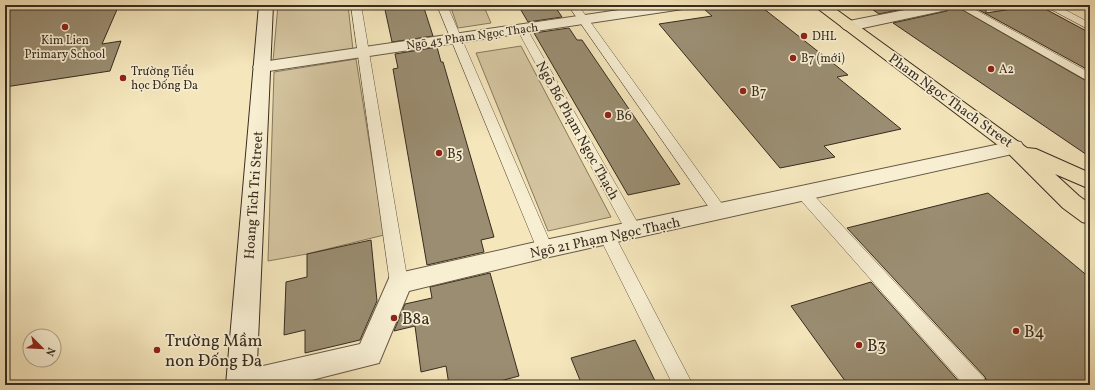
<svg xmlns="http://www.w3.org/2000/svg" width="1095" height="390" viewBox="0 0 1095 390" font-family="Vollkorn,serif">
  <rect width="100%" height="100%" fill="#f5e6bc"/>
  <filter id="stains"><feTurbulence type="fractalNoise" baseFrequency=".005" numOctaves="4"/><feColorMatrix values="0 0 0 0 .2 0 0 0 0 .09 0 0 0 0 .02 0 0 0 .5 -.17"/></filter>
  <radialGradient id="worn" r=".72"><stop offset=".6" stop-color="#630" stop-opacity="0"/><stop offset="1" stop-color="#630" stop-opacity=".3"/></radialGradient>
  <g fill="#d5c6a1" stroke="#867960">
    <polygon points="278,5 348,5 353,50 273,61"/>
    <polygon points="450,5 499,5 500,7 485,9 491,23 458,28"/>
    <polygon points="521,46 611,217 548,231 476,53"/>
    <polygon points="356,59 384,235 307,254 268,261 274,72"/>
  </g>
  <g fill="#9a8d71" stroke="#372c1f">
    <polygon points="30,5 119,5 102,44 121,41 110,71 5,87 5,8"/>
    <polygon points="384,5 423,5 433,36 392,42"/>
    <polygon points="518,5 554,5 562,17 528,22"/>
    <polygon points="732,5 759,5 848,75 837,77 901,129 824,146 835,157 780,168 659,24 712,16 704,9"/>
    <polygon points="866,5 922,5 879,14"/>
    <polygon points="950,5 954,5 1090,83 1090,157 893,23 947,11 950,8"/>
    <polygon points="970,5 986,5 986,13 1038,5 1090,33 1090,71"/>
    <polygon points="569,28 577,40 582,40 680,184 628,195 534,33"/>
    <polygon points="437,47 441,62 443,62 494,237 481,240 484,252 427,265 393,69 398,68 395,54"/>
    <polygon points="988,193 1090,278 1090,385 988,385 985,377 847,228"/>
    <polygon points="371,240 377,301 360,340 305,353 305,330 284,335 286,282 307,277 307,254"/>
    <polygon points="490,273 519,376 485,385 449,385 446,366 421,372 415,326 394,331 405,304 432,298 430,287"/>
    <polygon points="871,282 962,385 848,385 791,306"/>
    <polygon points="635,340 657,385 582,385 571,358"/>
  </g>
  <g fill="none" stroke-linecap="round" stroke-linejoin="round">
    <g stroke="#665a46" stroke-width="1">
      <g id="lane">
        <polygon points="351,5 361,5 408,283 405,288 399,290 393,288 390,283"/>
        <polygon points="437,5 447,5 553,249 551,253 545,255 539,253 537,249"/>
        <polygon points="568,5 578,5 725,208 728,212 725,216 720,218 715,216"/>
        <polygon points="955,5 967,5 1090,73 1090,82"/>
        <polygon points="1043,5 1056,5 1090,23 1090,30"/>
        <polygon points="522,26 527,29 640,227 642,231 640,235 634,237 628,235 517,29"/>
        <polygon points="803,188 808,189 984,378 987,385 964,385 798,197 796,193 798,189"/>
        <polygon points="607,230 613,232 615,236 693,385 673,385 599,236 601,232"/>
      </g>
    </g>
    <g stroke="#665a46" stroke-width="2">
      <g id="street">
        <polygon points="653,5 690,5 688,8 683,9 262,72 256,71 253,67 256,63 262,62"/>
        <polygon points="930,5 948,5 949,7 947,10 942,11 849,31 844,29 841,26 844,23 849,21"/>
        <polygon points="1014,141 1021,142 1024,147 1021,152 545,258 409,291 379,363 292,385 226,384 231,374 241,371 360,344 390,276 399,273 545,240"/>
      </g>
    </g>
    <g stroke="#372c1f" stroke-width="2">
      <polygon id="secondary" points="259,5 273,5 256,385 226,385"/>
    </g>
    <g stroke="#372c1f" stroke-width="2">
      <polygon id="primary" points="813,5 830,5 1027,148 1036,149 1090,173 1090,189 1055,174 1079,196 1090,204 1090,224 1082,222 1063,208 1007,152"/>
    </g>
    <use href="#lane" fill="#f8efd3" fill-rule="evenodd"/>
    <use href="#street" fill="#f8efd3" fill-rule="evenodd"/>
    <use href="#secondary" fill="#f8efd3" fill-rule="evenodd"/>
    <use href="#primary" fill="#f5e6bc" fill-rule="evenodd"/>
  </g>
  <g fill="#8f2418" stroke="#f8efd3" stroke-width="1.5">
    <circle cx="65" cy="27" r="4"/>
    <circle cx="804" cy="36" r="4"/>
    <circle cx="793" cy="58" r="4"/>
    <circle cx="991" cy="69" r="4"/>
    <circle cx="123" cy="78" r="4"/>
    <circle cx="743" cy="91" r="4"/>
    <circle cx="608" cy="115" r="4"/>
    <circle cx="439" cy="153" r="4"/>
    <circle cx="394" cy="318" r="4"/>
    <circle cx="1016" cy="331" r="4"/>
    <circle cx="859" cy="345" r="4"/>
    <circle cx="157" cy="350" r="4"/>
  </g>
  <g text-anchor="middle" stroke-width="3.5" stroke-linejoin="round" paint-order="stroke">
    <g font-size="12" fill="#372c1f" stroke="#f8efd3">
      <text transform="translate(472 36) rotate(-8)" y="4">Ngõ 43 Phạm Ngọc Thạch</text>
    </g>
    <g font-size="12" fill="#372c1f" stroke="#f8efd3" text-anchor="start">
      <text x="812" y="40">DHL</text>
      <text x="65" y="44" text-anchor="middle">Kim Lien<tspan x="65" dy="14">Primary School</tspan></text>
      <text x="801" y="62">B7 (mới)</text>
      <text x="999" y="73">A2</text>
      <text x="131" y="75">Trường Tiểu<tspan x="131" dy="14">học Đống Đa</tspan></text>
    </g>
    <g font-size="14" fill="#372c1f" stroke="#f8efd3" text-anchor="start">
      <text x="751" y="96">B7</text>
      <text x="616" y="120">B6</text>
      <text x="447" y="158">B5</text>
    </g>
    <g font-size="14" fill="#372c1f" stroke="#f8efd3">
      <text transform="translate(951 100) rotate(36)" y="5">Pham Ngoc Thach Street</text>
      <text transform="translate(578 130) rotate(61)" y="5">Ngõ B6 Phạm Ngọc Thạch</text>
      <text transform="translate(253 195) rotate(-86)" y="5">Hoang Tich Tri Street</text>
      <text transform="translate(605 237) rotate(-12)" y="5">Ngõ 21 Phạm Ngọc Thạch</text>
    </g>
    <g font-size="17" fill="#372c1f" stroke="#f8efd3" text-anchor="start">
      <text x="402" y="324">B8a</text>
      <text x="1024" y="337">B4</text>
      <text x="165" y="346">Trường Mầm<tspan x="165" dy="20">non Đống Đa</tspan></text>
      <text x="867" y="351">B3</text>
    </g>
  </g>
  <rect width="1095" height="390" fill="none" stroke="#f5e6bc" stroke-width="20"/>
  <rect x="6" y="6" width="1083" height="378" fill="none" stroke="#372c1f" stroke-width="2"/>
  <rect x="10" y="10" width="1075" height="370" fill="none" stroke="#372c1f"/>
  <g transform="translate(42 348) rotate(114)"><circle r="19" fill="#f8efd3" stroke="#aba18b"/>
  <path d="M0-3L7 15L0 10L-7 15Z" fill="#8f2418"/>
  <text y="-6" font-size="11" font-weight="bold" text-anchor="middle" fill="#372c1f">N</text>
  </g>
  <rect width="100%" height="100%" filter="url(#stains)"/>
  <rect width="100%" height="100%" fill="url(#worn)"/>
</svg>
